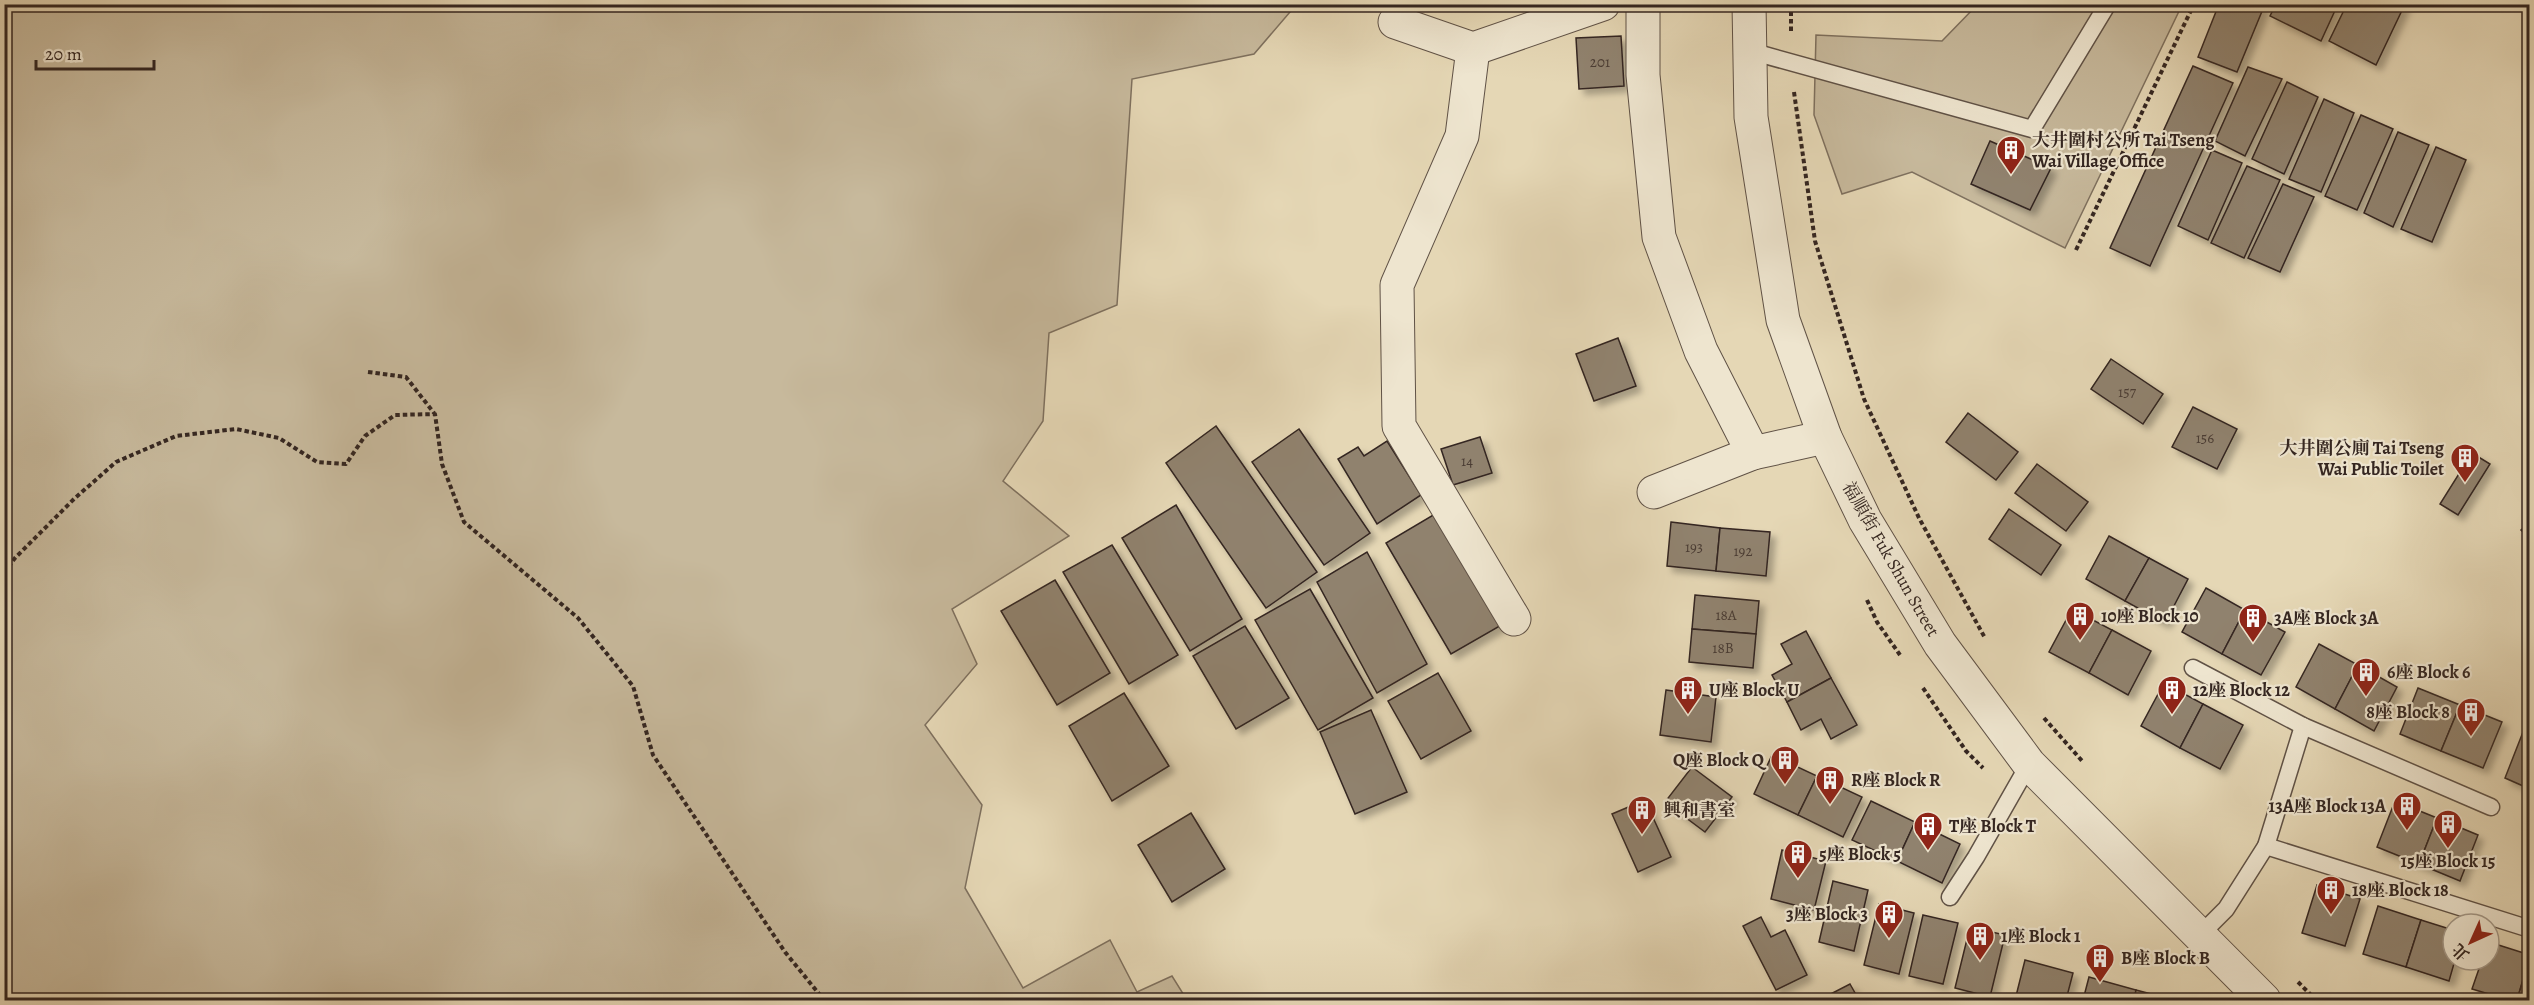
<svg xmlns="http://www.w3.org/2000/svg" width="2534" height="1005" viewBox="0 0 2534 1005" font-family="Alegreya,'Noto Serif TC',serif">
  <defs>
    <filter id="shadow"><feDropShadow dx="5.5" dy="5.5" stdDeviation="3" flood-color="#0004"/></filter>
  </defs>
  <rect width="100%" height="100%" fill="#e5d7b5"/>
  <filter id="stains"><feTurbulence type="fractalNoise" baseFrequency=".00333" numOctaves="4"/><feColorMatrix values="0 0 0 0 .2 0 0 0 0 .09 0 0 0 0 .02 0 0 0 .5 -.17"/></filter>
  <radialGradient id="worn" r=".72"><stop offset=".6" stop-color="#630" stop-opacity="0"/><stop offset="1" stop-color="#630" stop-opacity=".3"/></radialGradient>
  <g fill="#c7b99c" stroke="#7e705e" stroke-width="1.5">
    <polygon points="5,4 1296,5 1254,54 1132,79 1117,305 1049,333 1043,421 1003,481 1069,536 952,609 977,664 925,725 982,805 965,888 1023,988 1110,940 1137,992 1172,976 1187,1000 5,1000"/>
    <polygon points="1310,5 1442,5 1439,11"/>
    <polygon points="1977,5 2182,5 2065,248 1912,172 1842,194 1814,115 1816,35 1942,41"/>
  </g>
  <g fill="#90826e" stroke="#342621" stroke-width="1.5" filter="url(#shadow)">
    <polygon points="2219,4 2265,4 2237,72 2198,57"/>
    <polygon points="2276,4 2338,4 2321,41 2270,16"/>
    <polygon points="2347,4 2405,4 2376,65 2329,41"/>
    <polygon points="1621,36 1624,86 1579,89 1576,38"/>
    <polygon points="2193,66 2233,83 2150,266 2110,248"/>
    <polygon points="2248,67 2282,79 2245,156 2215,141"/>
    <polygon points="2287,82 2318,97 2284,174 2252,159"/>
    <polygon points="2324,99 2354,113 2321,192 2289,179"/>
    <polygon points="2361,115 2393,129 2357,210 2325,196"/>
    <polygon points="2398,132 2429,145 2393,227 2364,213"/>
    <polygon points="1990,141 2051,168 2030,210 1971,184"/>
    <polygon points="2436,147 2466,160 2432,242 2401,229"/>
    <polygon points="2212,150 2242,163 2208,240 2178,226"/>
    <polygon points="2247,166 2280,180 2244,258 2211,243"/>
    <polygon points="2283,184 2314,197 2280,272 2248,258"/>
    <polygon points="1618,338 1636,386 1594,401 1576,354"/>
    <polygon points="2111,359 2163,394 2143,424 2091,389"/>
    <polygon points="2193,407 2237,429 2217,469 2172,447"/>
    <polygon points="1968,413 2018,452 1996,480 1946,442"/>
    <polygon points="1216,426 1317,572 1266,608 1166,463"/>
    <polygon points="1299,429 1370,533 1324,565 1252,462"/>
    <polygon points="1480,437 1492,473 1453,485 1441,449"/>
    <polygon points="1387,441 1421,495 1377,524 1338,459 1358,447 1364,456"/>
    <polygon points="2472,453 2490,464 2458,515 2440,504"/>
    <polygon points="2037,464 2088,502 2066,531 2015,493"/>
    <polygon points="1176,505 1242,619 1190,651 1122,538"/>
    <polygon points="2009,509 2061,545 2041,575 1989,539"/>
    <polygon points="1440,511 1505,623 1451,654 1386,543"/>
    <polygon points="1671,522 1720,528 1716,571 1667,566"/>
    <polygon points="2530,522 2530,539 2521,530"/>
    <polygon points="1720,528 1770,532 1766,576 1716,571"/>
    <polygon points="2109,536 2149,558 2125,601 2086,579"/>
    <polygon points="1112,545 1178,655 1129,684 1063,572"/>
    <polygon points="1367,552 1427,664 1377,693 1317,582"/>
    <polygon points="2149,558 2188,579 2165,623 2125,601"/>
    <polygon points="1055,580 1110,673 1057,705 1001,611"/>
    <polygon points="2206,588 2245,610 2222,654 2182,632"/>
    <polygon points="1310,589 1373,698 1318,730 1255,620"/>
    <polygon points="1695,595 1759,601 1756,634 1692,629"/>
    <polygon points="2072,609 2112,630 2089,673 2049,652"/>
    <polygon points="2245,610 2285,632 2261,675 2222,654"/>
    <polygon points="1245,626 1289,698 1236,729 1193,656"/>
    <polygon points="1692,629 1756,634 1753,668 1689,662"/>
    <polygon points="2112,630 2151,651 2128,695 2089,673"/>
    <polygon points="1806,631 1831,678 1787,702 1772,675 1792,664 1781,644"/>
    <polygon points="2319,644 2358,665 2335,709 2296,687"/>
    <polygon points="2358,665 2397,687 2374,731 2335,709"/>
    <polygon points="1438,673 1471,731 1421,759 1388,701"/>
    <polygon points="1831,678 1857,725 1831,739 1821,719 1801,730 1787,702"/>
    <polygon points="2164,683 2203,704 2180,748 2141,726"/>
    <polygon points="2418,688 2460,705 2441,751 2400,734"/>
    <polygon points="1666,690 1716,697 1711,742 1660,735"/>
    <polygon points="1124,693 1169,766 1112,801 1069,726"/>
    <polygon points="2203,704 2243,725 2220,769 2180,748"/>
    <polygon points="2460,705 2502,722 2483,768 2441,751"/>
    <polygon points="1371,710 1407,792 1355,814 1320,732"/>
    <polygon points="2523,732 2530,735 2530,789 2505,778"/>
    <polygon points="1772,755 1817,776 1798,815 1754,794"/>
    <polygon points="1692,767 1732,797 1705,832 1665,802"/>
    <polygon points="1817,776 1862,797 1843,837 1798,815"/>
    <polygon points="1645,800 1671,857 1638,872 1612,814"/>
    <polygon points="1871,801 1915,822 1897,861 1852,840"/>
    <polygon points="2395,801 2437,818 2419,864 2377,847"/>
    <polygon points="1191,813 1225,869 1172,902 1138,845"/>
    <polygon points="2437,818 2478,835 2460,881 2419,864"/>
    <polygon points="1915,822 1960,844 1942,883 1897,861"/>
    <polygon points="1782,850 1826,861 1814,910 1771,899"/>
    <polygon points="1833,881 1868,890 1854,951 1819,942"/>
    <polygon points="2317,885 2360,899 2345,946 2302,933"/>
    <polygon points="1879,904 1914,913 1899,974 1864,965"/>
    <polygon points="2378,906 2421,920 2406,967 2363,954"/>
    <polygon points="1923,915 1958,923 1943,984 1909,976"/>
    <polygon points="1761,917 1771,937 1785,930 1807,975 1776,990 1743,926"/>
    <polygon points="2421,920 2453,930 2453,960 2455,960 2449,981 2406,967"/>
    <polygon points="1970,927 2005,935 1990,997 1955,988"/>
    <polygon points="2489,942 2530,955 2517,1000 2509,1000 2472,989 2482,960 2489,960"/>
    <polygon points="2530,958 2530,1000 2517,1000"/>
    <polygon points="2025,960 2073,973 2066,1000 2015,1000"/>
    <polygon points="2089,977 2136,990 2134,1000 2083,1000"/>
    <polygon points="1850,984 1859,1000 1819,1000"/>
    <polygon points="2136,990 2174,1000 2134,1000"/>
  </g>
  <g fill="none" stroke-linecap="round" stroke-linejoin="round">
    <g stroke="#605246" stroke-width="19">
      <g id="service">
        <polyline points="1750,51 2032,129 2107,5"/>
        <polyline points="2193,668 2303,726 2491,807"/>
        <polyline points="2266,846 2530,929"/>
        <polyline points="1950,897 1976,857 2029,764"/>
        <polyline points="2199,936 2226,909 2266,846 2303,726"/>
      </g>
    </g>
    <g stroke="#605246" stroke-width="35">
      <g id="minor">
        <polyline points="1643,4 1643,75 1659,237 1701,351 1753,453"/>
        <polyline points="1749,4 1751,117 1783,320 1825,437 1865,520 1940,644 2029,764 2264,1000"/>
        <polyline points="1395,22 1473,49 1603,4"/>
        <polyline points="1473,49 1462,136 1397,285 1399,426 1514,619"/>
        <polyline points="1654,492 1753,453 1825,437"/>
      </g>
    </g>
    <g stroke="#342621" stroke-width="4" stroke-dasharray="4.5 3" stroke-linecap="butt">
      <polyline points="1791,4 1791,34"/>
      <polyline points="1794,92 1815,241 1864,399 1919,518 1985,638"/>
      <polyline points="2076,250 2194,4"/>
      <polyline points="368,372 406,377 434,413"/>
      <polyline points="4,573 15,558 74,499 116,462 176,436 236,429 279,438 317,462 346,464 365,436 395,415 435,414 442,464 464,522 578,618 633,686 653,755 785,952 824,1000"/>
      <polyline points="1867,600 1877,622 1900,655"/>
      <polyline points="1923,688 1966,751 1983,768"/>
      <polyline points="2044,718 2083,762"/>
      <polyline points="2298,982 2316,1000"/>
    </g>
    <use href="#service" stroke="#eee5cf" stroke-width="16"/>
    <use href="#minor" stroke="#eee5cf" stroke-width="33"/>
  </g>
  <defs>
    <g id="building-pin" transform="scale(1.5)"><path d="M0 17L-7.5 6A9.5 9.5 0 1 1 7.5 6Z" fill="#8f2418" stroke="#eee5cf"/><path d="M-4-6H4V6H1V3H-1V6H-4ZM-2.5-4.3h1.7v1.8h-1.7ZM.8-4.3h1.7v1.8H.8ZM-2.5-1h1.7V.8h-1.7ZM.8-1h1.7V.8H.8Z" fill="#fff"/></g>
  </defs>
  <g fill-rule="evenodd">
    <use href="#building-pin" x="2011" y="150"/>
    <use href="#building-pin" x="2465" y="458"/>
    <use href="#building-pin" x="2080" y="616"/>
    <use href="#building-pin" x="2253" y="618"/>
    <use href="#building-pin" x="2366" y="672"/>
    <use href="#building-pin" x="1688" y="690"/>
    <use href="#building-pin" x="2172" y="690"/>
    <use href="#building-pin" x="2471" y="712"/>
    <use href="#building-pin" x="1785" y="760"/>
    <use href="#building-pin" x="1830" y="780"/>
    <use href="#building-pin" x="2407" y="806"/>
    <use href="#building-pin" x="1642" y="810"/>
    <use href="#building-pin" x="2448" y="824"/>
    <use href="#building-pin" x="1928" y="826"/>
    <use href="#building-pin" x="1798" y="854"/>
    <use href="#building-pin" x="2331" y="890"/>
    <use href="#building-pin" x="1889" y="914"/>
    <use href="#building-pin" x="1980" y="936"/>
    <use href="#building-pin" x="2100" y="958"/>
  </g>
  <g text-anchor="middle" stroke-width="4.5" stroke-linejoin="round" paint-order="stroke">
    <g font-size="15" fill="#4b3d34">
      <text x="1600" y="67">201</text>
      <text x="2127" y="397">157</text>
      <text x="2205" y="443">156</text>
      <text x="1467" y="466">14</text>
      <text x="1694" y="552">193</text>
      <text x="1743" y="556">192</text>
      <text x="1726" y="620">18A</text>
      <text x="1723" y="653">18B</text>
    </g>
    <g font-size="18" font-weight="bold" fill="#342621" stroke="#eee5cf" text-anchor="start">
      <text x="2032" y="146">大井圍村公所 Tai Tseng<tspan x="2032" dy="21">Wai Village Office</tspan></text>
      <text x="2444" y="454" text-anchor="end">大井圍公廁 Tai Tseng<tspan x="2444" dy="21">Wai Public Toilet</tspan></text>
      <text x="2101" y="622">10座 Block 10</text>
      <text x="2274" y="624">3A座 Block 3A</text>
      <text x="2387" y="678">6座 Block 6</text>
      <text x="1709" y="696">U座 Block U</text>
      <text x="2193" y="696">12座 Block 12</text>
      <text x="2450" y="718" text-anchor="end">8座 Block 8</text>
      <text x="1764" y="766" text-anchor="end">Q座 Block Q</text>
      <text x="1851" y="786">R座 Block R</text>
      <text x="2386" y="812" text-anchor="end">13A座 Block 13A</text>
      <text x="1663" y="816">興和書室</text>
      <text x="1949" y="832">T座 Block T</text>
      <text x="1819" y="860">5座 Block 5</text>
      <text x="2448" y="867" text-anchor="middle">15座 Block 15</text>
      <text x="2352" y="896">18座 Block 18</text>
      <text x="1868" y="920" text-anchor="end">3座 Block 3</text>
      <text x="2001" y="942">1座 Block 1</text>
      <text x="2121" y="964">B座 Block B</text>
    </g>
    <g font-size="18" fill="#342621" stroke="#eee5cf">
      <text transform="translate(1891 559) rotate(60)" y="6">福順街 Fuk Shun Street</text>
    </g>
  </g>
  <rect width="2534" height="1005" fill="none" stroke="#e5d7b5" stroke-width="24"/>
  <rect x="6" y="6" width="2522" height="993" fill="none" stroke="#342621" stroke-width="3"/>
  <rect x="12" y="12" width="2510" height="981" fill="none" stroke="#342621" stroke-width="1.5"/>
  <g transform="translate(2471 942) rotate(225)"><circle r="28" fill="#eee5cf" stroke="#a49989" stroke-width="1.5"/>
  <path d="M0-4.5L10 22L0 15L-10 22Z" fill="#8f2418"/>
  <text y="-9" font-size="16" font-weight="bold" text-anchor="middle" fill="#342621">北</text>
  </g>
  <path d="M36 60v9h118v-9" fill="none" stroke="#342621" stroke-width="3"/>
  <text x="45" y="60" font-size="18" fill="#342621" stroke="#eee5cf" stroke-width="4.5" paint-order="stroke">20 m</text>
  <rect width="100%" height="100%" filter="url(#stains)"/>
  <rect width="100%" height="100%" fill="url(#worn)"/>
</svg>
